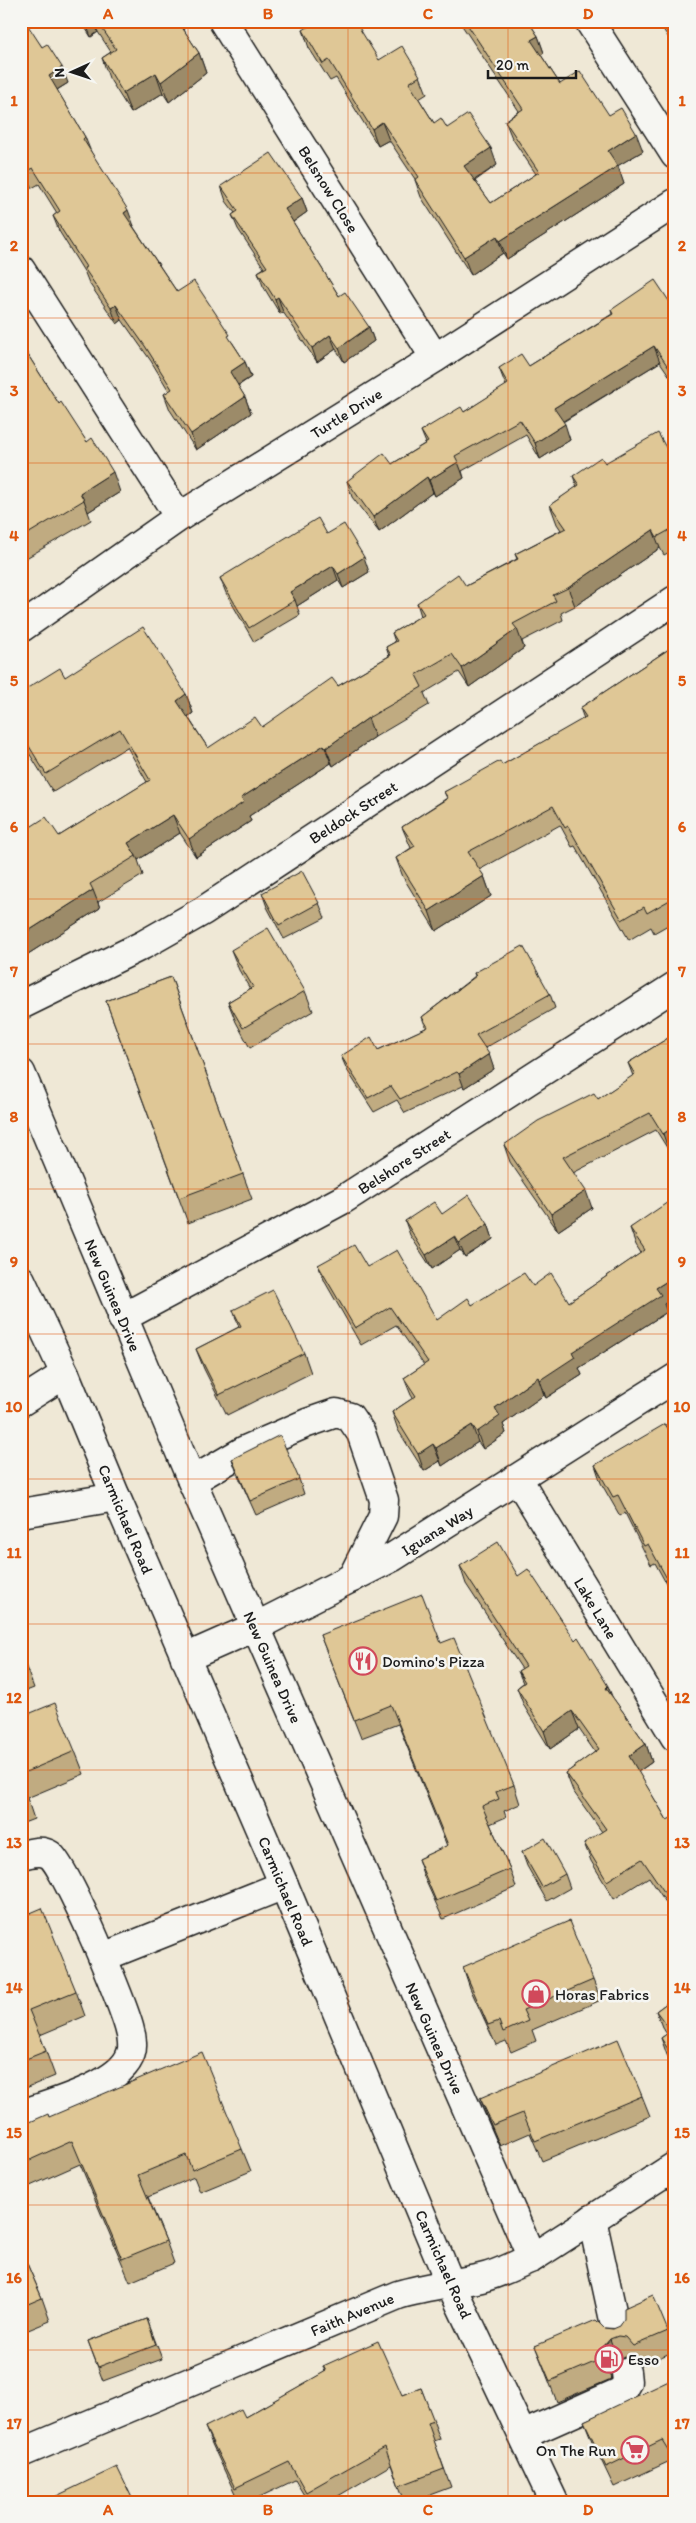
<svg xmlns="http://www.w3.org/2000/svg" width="696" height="2523" viewBox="0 0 696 2523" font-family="Itim,sans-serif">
  <rect width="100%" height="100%" fill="#efe8d6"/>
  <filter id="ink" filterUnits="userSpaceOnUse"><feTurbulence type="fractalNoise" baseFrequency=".02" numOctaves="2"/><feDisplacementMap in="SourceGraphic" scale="10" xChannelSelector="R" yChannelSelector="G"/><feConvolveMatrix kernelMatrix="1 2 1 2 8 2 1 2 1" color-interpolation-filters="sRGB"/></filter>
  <g filter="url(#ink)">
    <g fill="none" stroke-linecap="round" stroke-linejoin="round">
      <g stroke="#1c1c1c" stroke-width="31">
        <g id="minor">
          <polyline points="223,21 435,358"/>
          <polyline points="589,21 675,155"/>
          <polyline points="21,270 179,517"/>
          <polyline points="21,628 179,517 435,358 675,203"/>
          <polyline points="21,1005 143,945 203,911 675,600"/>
          <polyline points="21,1073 192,1481 532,2258"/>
          <polyline points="122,1318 344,1199 675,986"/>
          <polyline points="21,1402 65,1374"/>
          <polyline points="518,1479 675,1737"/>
          <polyline points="192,1481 245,1450 307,1423 336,1413 350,1417 361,1433 384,1500 383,1516 352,1578"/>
          <polyline points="21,1513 116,1497"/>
          <polyline points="185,1658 255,1627 393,1557 675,1378"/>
          <path d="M21,1855c10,-2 20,-6 29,0 16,11 75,152 80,176 2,6 3,17 1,22 -9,32 -81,51 -110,61"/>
          <polyline points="103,1957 284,1885"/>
          <polyline points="592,2219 617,2334"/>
          <polyline points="523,2435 622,2391 627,2382 626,2372"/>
          <path d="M21,2453l377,-158c27,-8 55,-11 83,-17 18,-4 34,-13 51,-20l143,-92"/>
        </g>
      </g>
      <g stroke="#1c1c1c" stroke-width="31">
        <polyline id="major" points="21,1280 65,1374 116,1497 284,1885 450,2283 554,2502"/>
      </g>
      <use href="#minor" stroke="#f6f6f2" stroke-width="28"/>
      <use href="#major" stroke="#f6f6f2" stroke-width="28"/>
    </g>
    <g fill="#c0ab81" stroke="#1c1c1c">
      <polygon points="21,21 42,47 68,83 57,90 85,137 91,152 134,226 133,226 177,292 232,342 245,362 251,377 238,386 245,397 251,413 196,450 170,410 164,394 169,391 151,361 122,320 117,324 89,283 85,273 59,231 53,216 57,213 39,184 32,188 21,168"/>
      <polygon points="81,21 178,21 199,53 206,73 169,102 163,93 131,113 109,78 102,58 111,52 98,32 91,37"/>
      <polygon points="459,21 528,21 538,36 544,53 541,55 560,84 609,115 643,151 617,166 624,184 507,259 503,253 471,275 421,197 415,180 415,179 389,140 378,146 336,78 330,81 309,48 303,30 420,76 427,94 419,99 434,123 447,128 497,165 475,181 491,203 536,174 512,138 505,121 519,111"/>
      <polygon points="658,21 675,21 675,48"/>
      <polygon points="221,186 302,198 307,212 293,222 339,296 369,327 374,341 344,362 336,349 317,362 283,312 280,314 263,286 258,272 264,268 238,229 232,215 235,213 226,201"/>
      <polygon points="611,310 675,310 675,384 660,362 563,422 570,440 540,459 526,435 462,471 464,478 435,496 433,492 379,532 352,497 347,481 392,464 426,443 421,431 464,412 506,386 499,368 529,366 612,314"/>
      <polygon points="21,344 59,404 87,442 120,492 88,512 91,520 21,561"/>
      <polygon points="605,463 675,464 675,549 664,555 660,548 575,606 561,613 563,620 522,641 524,648 469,687 459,672 424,693 429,705 375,737 333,766 331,763 249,816 251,821 196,857 180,833 138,860 143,875 98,902 100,908 28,954 21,943 21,833 59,836 147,782 127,747 53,792 21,740 21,692 65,677 186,694 193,713 188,717 208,748 262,727 338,686 389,656 386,647 395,642 392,633 421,616 417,603 466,586 517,559 515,554 561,530 557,524 550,505 577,487 573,476"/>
      <polygon points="327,534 369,572 343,588 338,580 297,606 300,615 254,642 226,593 220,578"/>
      <polygon points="675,645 675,921 654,933 651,927 629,940 575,846 572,847 560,825 479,870 484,876 491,896 436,931 403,877 396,858 411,848 402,827 447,798 444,792 502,765 584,719 580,708"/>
      <polygon points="262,893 319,903 325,918 284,939 267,907"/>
      <polygon points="231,950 305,991 313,1011 250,1048 236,1022 228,1002 250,989 239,970"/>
      <polygon points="474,973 550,994 555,1008 485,1048 494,1069 464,1088 463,1086 405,1113 397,1100 374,1112 347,1070 341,1056 378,1050 426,1028 422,1017 475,976"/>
      <polygon points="171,977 252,1199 188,1223 106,1001"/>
      <polygon points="673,1035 669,1151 656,1130 573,1173 592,1208 558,1231 510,1162 504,1145 598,1099 633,1076 628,1063"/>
      <polygon points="675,1206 675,1297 664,1304 667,1312 579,1368 582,1375 546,1398 544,1395 503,1424 506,1433 483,1449 478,1442 442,1466 440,1461 424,1471 398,1430 392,1412 413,1398 411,1395 404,1378 424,1365 396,1325 361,1345 325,1282 318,1265 367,1267 437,1320 472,1305 533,1286 569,1302 641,1253 636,1245 630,1228"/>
      <polygon points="442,1214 488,1224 493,1239 465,1257 460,1250 432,1269 410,1235 405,1221"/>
      <polygon points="233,1310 304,1353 311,1373 227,1415 204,1369 196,1349 239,1327"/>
      <polygon points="675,1426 675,1614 669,1598 673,1596 655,1563 651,1565 625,1513 620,1516 601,1483 595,1465 669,1430"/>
      <polygon points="232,1459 299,1479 304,1494 256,1515 237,1473"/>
      <polygon points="460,1566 518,1576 613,1698 646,1744 652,1762 638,1772 667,1820 675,1823 675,1916 649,1877 614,1899 591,1861 584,1843 602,1832 573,1791 566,1773 595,1752 579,1729 550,1749 524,1706 517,1688 523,1683 518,1671 522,1669 466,1584"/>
      <polygon points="320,1635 441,1643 514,1785 520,1804 504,1811 506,1817 490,1824 510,1869 516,1887 443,1919 424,1877 418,1859 447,1846 398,1724 361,1738"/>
      <polygon points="21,1654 34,1688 21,1693"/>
      <polygon points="21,1717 75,1751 84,1774 27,1798 34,1819 21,1824"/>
      <polygon points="522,1852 565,1874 570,1888 547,1901 527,1866"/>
      <polygon points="21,1917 76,1991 85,2016 40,2035 55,2076 21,2090"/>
      <polygon points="463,1967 593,1980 601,2000 532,2030 536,2041 511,2052 506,2041 496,2045 470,1988"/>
      <polygon points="675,1997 675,2067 667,2055 661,2038 667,2034 662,2027 656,2011"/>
      <polygon points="642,2096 650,2116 542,2161 530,2133 500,2146 488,2118 480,2098"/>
      <polygon points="49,2117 242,2149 251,2171 200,2192 194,2177 148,2197 166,2241 174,2263 130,2282 80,2164 21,2190 21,2126"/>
      <polygon points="21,2250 42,2298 50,2321 21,2333"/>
      <polygon points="147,2319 162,2359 103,2381 88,2341"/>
      <polygon points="604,2328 668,2331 675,2351 640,2366 632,2358 625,2356 617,2359 612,2366 611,2379 557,2402 543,2366 535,2346"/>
      <polygon points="323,2366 402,2395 421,2388 440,2439 434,2441 451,2487 411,2502 405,2502 391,2465 328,2502 308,2502 295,2480 249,2502 239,2502 212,2444 205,2427 245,2417 325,2372"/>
      <polygon points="675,2382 675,2469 670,2461 614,2487 592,2441 584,2421"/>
    </g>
    <g fill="#9c8b69" stroke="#1c1c1c">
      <polygon points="85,21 94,21 98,32 91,37"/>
      <polygon points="538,36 544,53 538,58 531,40"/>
      <polygon points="199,53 206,73 169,102 161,82"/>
      <polygon points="62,67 68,83 55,91 49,76"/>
      <polygon points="156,73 163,93 131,113 123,93"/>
      <polygon points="382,122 389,140 378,146 372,129"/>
      <polygon points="636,133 643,151 614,168 608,151"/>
      <polygon points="491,148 497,165 470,183 464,166"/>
      <polygon points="618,166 624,184 507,259 500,241"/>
      <polygon points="302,198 307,212 290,224 285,209"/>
      <polygon points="128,210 134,226 129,228 124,213"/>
      <polygon points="497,236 503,253 471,275 464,257"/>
      <polygon points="278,297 283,312 280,314 275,299"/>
      <polygon points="116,305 122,320 117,324 111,308"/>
      <polygon points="369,327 374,341 344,362 339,348"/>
      <polygon points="330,335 336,349 317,362 312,348"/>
      <polygon points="654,346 660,362 560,423 554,408"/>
      <polygon points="245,362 251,377 235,387 230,372"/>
      <polygon points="675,369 675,381 671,371"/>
      <polygon points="245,397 251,413 196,450 191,434"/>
      <polygon points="565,424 570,440 540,459 535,443"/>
      <polygon points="458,462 464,478 435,496 429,480"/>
      <polygon points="113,472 120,492 88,512 84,500 80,493"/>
      <polygon points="427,477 433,492 379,532 373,517"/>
      <polygon points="653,530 660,548 575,606 568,588"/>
      <polygon points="364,557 369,572 343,588 338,574"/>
      <polygon points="333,566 338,580 297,606 295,600 290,592"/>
      <polygon points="517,629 524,648 469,687 462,668"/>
      <polygon points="186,694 193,713 184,719 177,701"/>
      <polygon points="368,718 375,737 333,766 326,748"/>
      <polygon points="324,745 331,763 249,816 251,821 196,857 189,839 241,798"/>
      <polygon points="173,815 180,833 138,860 136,856 128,843"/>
      <polygon points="484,876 491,896 436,931 429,911"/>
      <polygon points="93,890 100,908 28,954 22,935"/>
      <polygon points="489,1054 494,1069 464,1088 459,1074"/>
      <polygon points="675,1126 675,1148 669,1151 663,1134"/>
      <polygon points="586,1191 592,1208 558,1231 551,1214"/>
      <polygon points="488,1224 493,1239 465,1257 459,1243"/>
      <polygon points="455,1236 460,1250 432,1269 426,1255"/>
      <polygon points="675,1276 675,1297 664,1304 667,1312 579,1368 582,1375 546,1398 540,1380 572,1352 656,1288"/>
      <polygon points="538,1377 544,1395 503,1424 506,1433 483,1449 477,1432 495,1408"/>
      <polygon points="472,1425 478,1442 442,1466 436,1448"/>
      <polygon points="433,1444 440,1461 424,1471 418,1454"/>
      <polygon points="608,1686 615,1704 606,1688"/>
      <polygon points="572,1711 579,1729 550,1749 544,1731"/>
      <polygon points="646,1744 652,1762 635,1774 629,1756"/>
      <polygon points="610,2339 617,2359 612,2366 611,2379 604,2358 604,2346"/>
    </g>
    <g fill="#dfc796" stroke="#1c1c1c">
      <polygon points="21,21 25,21 42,47 47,44 62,67 49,76 85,137 83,139 128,210 124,213 177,292 194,281 230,335 228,336 245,362 230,372 245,397 191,434 164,394 172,389 145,346 116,305 111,308 84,268 86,267 53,216 60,211 33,168 27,172 21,163"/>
      <polygon points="97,21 178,21 199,53 161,82 156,73 123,93 102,58 116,49"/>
      <polygon points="317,21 355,21 379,60 402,46 420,76 409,83 434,123 441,118 447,128 468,114 491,148 464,166 491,203 539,172 505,121 523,109 465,21 528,21 538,36 531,40 560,84 580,71 609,115 621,108 636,133 608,151 618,166 500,241 497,236 464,257 415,180 419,177 382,122 372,129 329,60 323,64 303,30"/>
      <polygon points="662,21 675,21 675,41"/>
      <polygon points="271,153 302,198 285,209 339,296 345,292 369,327 339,348 330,335 312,348 278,297 275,299 258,272 267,267 232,215 238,211 221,186"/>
      <polygon points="655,280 675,310 675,369 671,371 654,346 554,408 565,424 535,443 520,420 455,456 458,462 429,480 427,477 373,517 347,481 384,453 392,464 428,442 421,431 461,407 464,412 508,384 499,368 521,354 529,366 613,314 611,310"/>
      <polygon points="21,344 59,404 61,402 87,442 92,438 113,472 80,493 84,500 21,538 21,483 22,482 21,480"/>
      <polygon points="658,433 675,464 675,527 657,537 653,530 568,588 553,595 556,601 513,624 517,629 462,668 452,654 416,675 422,687 368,718 326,748 324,745 241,798 244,802 189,839 173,815 128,843 136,856 90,884 93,890 22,935 21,833 46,817 59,836 150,780 120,729 46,774 21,733 21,692 60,668 65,677 143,627 186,694 177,701 208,748 255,717 262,727 332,678 338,686 391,655 386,647 397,641 392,633 424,614 417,603 458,574 466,586 518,559 515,554 566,528 550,505 579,485 573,476 601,457 605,463"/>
      <polygon points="318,518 327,534 344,524 364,557 338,574 333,566 290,592 295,600 249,628 220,578"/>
      <polygon points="675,645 675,897 647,913 644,907 622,920 568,826 565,828 553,806 468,852 484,876 429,911 396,858 415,846 402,827 448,798 444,792 500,761 502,765 586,717 580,708"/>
      <polygon points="302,871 319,903 279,925 262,893"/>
      <polygon points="268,928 305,991 243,1028 228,1002 253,987 231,950"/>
      <polygon points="523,946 550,994 476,1035 489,1054 459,1074 457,1072 400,1099 391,1086 368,1098 341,1056 371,1037 378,1050 428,1027 422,1017 476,976 474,973"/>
      <polygon points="171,977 243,1174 179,1198 106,1001"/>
      <polygon points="673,1035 675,1038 675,1126 663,1134 650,1113 563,1157 586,1191 551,1214 504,1145 538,1121 594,1093 598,1099 635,1074 628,1063"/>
      <polygon points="469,1195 488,1224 459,1243 455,1236 426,1255 405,1221 434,1202 442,1214"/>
      <polygon points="671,1200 675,1206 675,1276 656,1288 661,1295 572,1352 575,1357 540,1380 538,1377 495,1408 500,1416 477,1432 472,1425 436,1448 433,1444 418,1454 392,1412 416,1396 404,1378 428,1362 390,1307 355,1328 318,1265 354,1245 367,1267 397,1250 437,1320 468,1298 472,1305 524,1273 533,1286 551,1273 569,1302 645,1250 630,1228"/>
      <polygon points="273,1290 304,1353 219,1395 196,1349 241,1326 233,1310"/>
      <polygon points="665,1424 669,1430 675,1426 675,1593 648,1544 644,1546 618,1495 613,1497 595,1465"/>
      <polygon points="280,1435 299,1479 250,1501 232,1459"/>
      <polygon points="498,1542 518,1576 528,1569 575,1640 578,1637 608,1686 606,1688 646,1744 629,1756 667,1820 671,1818 675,1823 675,1908 642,1859 607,1881 584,1843 606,1829 566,1773 599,1749 572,1711 544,1731 517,1688 525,1682 518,1671 526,1666 460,1566"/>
      <polygon points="422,1594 441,1643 454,1638 514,1785 496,1792 499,1799 482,1806 510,1869 436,1901 418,1859 448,1845 391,1705 354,1720 320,1635"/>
      <polygon points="675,1595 675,1607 669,1598"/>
      <polygon points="21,1654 25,1664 21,1666"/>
      <polygon points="55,1703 75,1751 21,1774 21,1717"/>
      <polygon points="21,1786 26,1796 21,1797"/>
      <polygon points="545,1838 565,1874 542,1887 522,1852"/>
      <polygon points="42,1908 76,1991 29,2010 46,2051 21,2061 21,1917"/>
      <polygon points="569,1921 593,1980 523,2010 528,2021 503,2032 499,2021 488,2025 463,1967"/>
      <polygon points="675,1997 675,2060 661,2038 671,2031 656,2011"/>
      <polygon points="618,2039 642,2096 535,2141 523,2113 493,2125 480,2098"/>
      <polygon points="202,2052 242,2149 192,2170 186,2155 138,2175 166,2241 122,2259 72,2141 21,2164 21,2126 48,2114 49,2117"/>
      <polygon points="21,2250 42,2298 21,2307"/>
      <polygon points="653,2295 668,2331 633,2346 625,2337 618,2336 610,2339 604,2346 604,2358 550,2381 535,2346 596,2320 604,2328 613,2329 620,2326 624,2319 624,2308"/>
      <polygon points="147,2319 156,2345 98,2367 88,2341"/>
      <polygon points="378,2341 402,2395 421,2388 434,2421 428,2423 444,2469 399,2486 385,2447 306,2492 289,2462 235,2488 205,2427 241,2409 245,2417 326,2371 323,2366"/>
      <polygon points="673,2379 675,2382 675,2461 662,2440 606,2467 584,2421"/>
      <polygon points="117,2467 134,2502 44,2502"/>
    </g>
  </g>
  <path fill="none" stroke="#de560d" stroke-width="1" stroke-opacity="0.55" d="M188,21v2481M348,21v2481M508,21v2481M21,173h654M21,318h654M21,463h654M21,608h654M21,753h654M21,899h654M21,1044h654M21,1189h654M21,1334h654M21,1479h654M21,1624h654M21,1770h654M21,1915h654M21,2060h654M21,2205h654M21,2350h654"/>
  <defs>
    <g id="restaurant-ring" transform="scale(1.4375)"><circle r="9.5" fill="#f6f6f2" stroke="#d1495b" stroke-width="1.5"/><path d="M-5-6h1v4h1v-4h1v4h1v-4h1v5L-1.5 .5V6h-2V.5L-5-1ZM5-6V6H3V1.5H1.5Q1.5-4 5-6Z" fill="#d1495b"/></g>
    <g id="shop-ring" transform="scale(1.4375)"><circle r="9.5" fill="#f6f6f2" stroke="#d1495b" stroke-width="1.5"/><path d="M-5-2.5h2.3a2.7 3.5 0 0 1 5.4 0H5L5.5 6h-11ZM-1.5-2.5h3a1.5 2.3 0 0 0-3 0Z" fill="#d1495b"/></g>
    <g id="fuel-ring" transform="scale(1.4375)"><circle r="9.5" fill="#f6f6f2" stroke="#d1495b" stroke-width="1.5"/><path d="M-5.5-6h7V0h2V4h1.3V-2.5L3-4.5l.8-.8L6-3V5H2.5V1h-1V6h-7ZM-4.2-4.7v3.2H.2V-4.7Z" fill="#d1495b"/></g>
    <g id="supermarket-ring" transform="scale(1.4375)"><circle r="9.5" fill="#f6f6f2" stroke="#d1495b" stroke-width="1.5"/><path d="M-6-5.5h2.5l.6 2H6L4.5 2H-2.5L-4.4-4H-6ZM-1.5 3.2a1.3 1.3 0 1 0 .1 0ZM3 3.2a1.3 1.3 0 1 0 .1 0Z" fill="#d1495b"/></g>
  </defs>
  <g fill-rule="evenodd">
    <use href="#restaurant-ring" x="363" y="1661"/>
    <use href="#shop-ring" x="536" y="1994"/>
    <use href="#fuel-ring" x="609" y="2359"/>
    <use href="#supermarket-ring" x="635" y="2450"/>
  </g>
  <g text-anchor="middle" stroke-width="5" stroke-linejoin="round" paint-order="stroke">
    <g font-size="16" fill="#1c1c1c" stroke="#f6f6f2">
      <text transform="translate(329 189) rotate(58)" y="6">Belsnow Close</text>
      <text transform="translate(346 413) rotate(-32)" y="6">Turtle Drive</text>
      <text transform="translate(353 812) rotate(-33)" y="6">Beldock Street</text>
      <text transform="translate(404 1161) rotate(-33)" y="6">Belshore Street</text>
      <text transform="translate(113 1295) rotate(67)" y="6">New Guinea Drive</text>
      <text transform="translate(126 1519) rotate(67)" y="6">Carmichael Road</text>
      <text transform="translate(437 1530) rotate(-32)" y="6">Iguana Way</text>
      <text transform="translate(596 1608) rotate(59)" y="6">Lake Lane</text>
      <text transform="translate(273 1667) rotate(66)" y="6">New Guinea Drive</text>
      <text transform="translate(286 1891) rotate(67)" y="6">Carmichael Road</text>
      <text transform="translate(435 2038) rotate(66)" y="6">New Guinea Drive</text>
      <text transform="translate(444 2264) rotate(66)" y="6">Carmichael Road</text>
      <text transform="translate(352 2314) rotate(-23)" y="6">Faith Avenue</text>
    </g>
    <g font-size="16" fill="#1c1c1c" stroke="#f6f6f2" text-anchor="start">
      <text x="382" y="1667">Domino's Pizza</text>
      <text x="555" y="2000">Horas Fabrics</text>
      <text x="628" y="2365">Esso</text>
      <text x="616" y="2456" text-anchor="end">On The Run</text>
    </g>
  </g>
  <rect width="696" height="2523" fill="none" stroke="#f6f6f2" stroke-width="55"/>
  <g transform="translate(72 72) rotate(267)" stroke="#f6f6f2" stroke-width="4" paint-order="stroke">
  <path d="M0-4L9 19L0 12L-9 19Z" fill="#1c1c1c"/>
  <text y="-8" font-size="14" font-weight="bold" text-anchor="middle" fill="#1c1c1c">N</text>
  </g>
  <path d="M488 70v8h88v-8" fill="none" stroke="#1c1c1c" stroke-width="2.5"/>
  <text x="496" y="70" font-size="15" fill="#1c1c1c" stroke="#f6f6f2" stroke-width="4" paint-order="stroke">20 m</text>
  <rect x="28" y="28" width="640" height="2468" fill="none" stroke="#de560d" stroke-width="2"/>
  <g font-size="16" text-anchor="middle" font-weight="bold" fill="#de560d">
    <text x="108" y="19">A</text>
    <text x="268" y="19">B</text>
    <text x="428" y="19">C</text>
    <text x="588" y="19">D</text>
    <text x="14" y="106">1</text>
    <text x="682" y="106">1</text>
    <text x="14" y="251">2</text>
    <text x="682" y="251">2</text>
    <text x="14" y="396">3</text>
    <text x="682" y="396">3</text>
    <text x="14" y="541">4</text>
    <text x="682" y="541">4</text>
    <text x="14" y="686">5</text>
    <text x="682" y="686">5</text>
    <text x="14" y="832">6</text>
    <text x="682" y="832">6</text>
    <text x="14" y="977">7</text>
    <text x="682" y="977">7</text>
    <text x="14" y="1122">8</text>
    <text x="682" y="1122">8</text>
    <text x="14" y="1267">9</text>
    <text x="682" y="1267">9</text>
    <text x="14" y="1412">10</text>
    <text x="682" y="1412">10</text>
    <text x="14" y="1558">11</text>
    <text x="682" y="1558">11</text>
    <text x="14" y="1703">12</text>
    <text x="682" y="1703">12</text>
    <text x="14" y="1848">13</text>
    <text x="682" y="1848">13</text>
    <text x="14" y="1993">14</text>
    <text x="682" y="1993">14</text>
    <text x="14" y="2138">15</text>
    <text x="682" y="2138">15</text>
    <text x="14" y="2283">16</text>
    <text x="682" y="2283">16</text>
    <text x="14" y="2429">17</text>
    <text x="682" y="2429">17</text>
    <text x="108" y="2515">A</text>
    <text x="268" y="2515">B</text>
    <text x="428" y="2515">C</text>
    <text x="588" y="2515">D</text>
  </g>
</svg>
